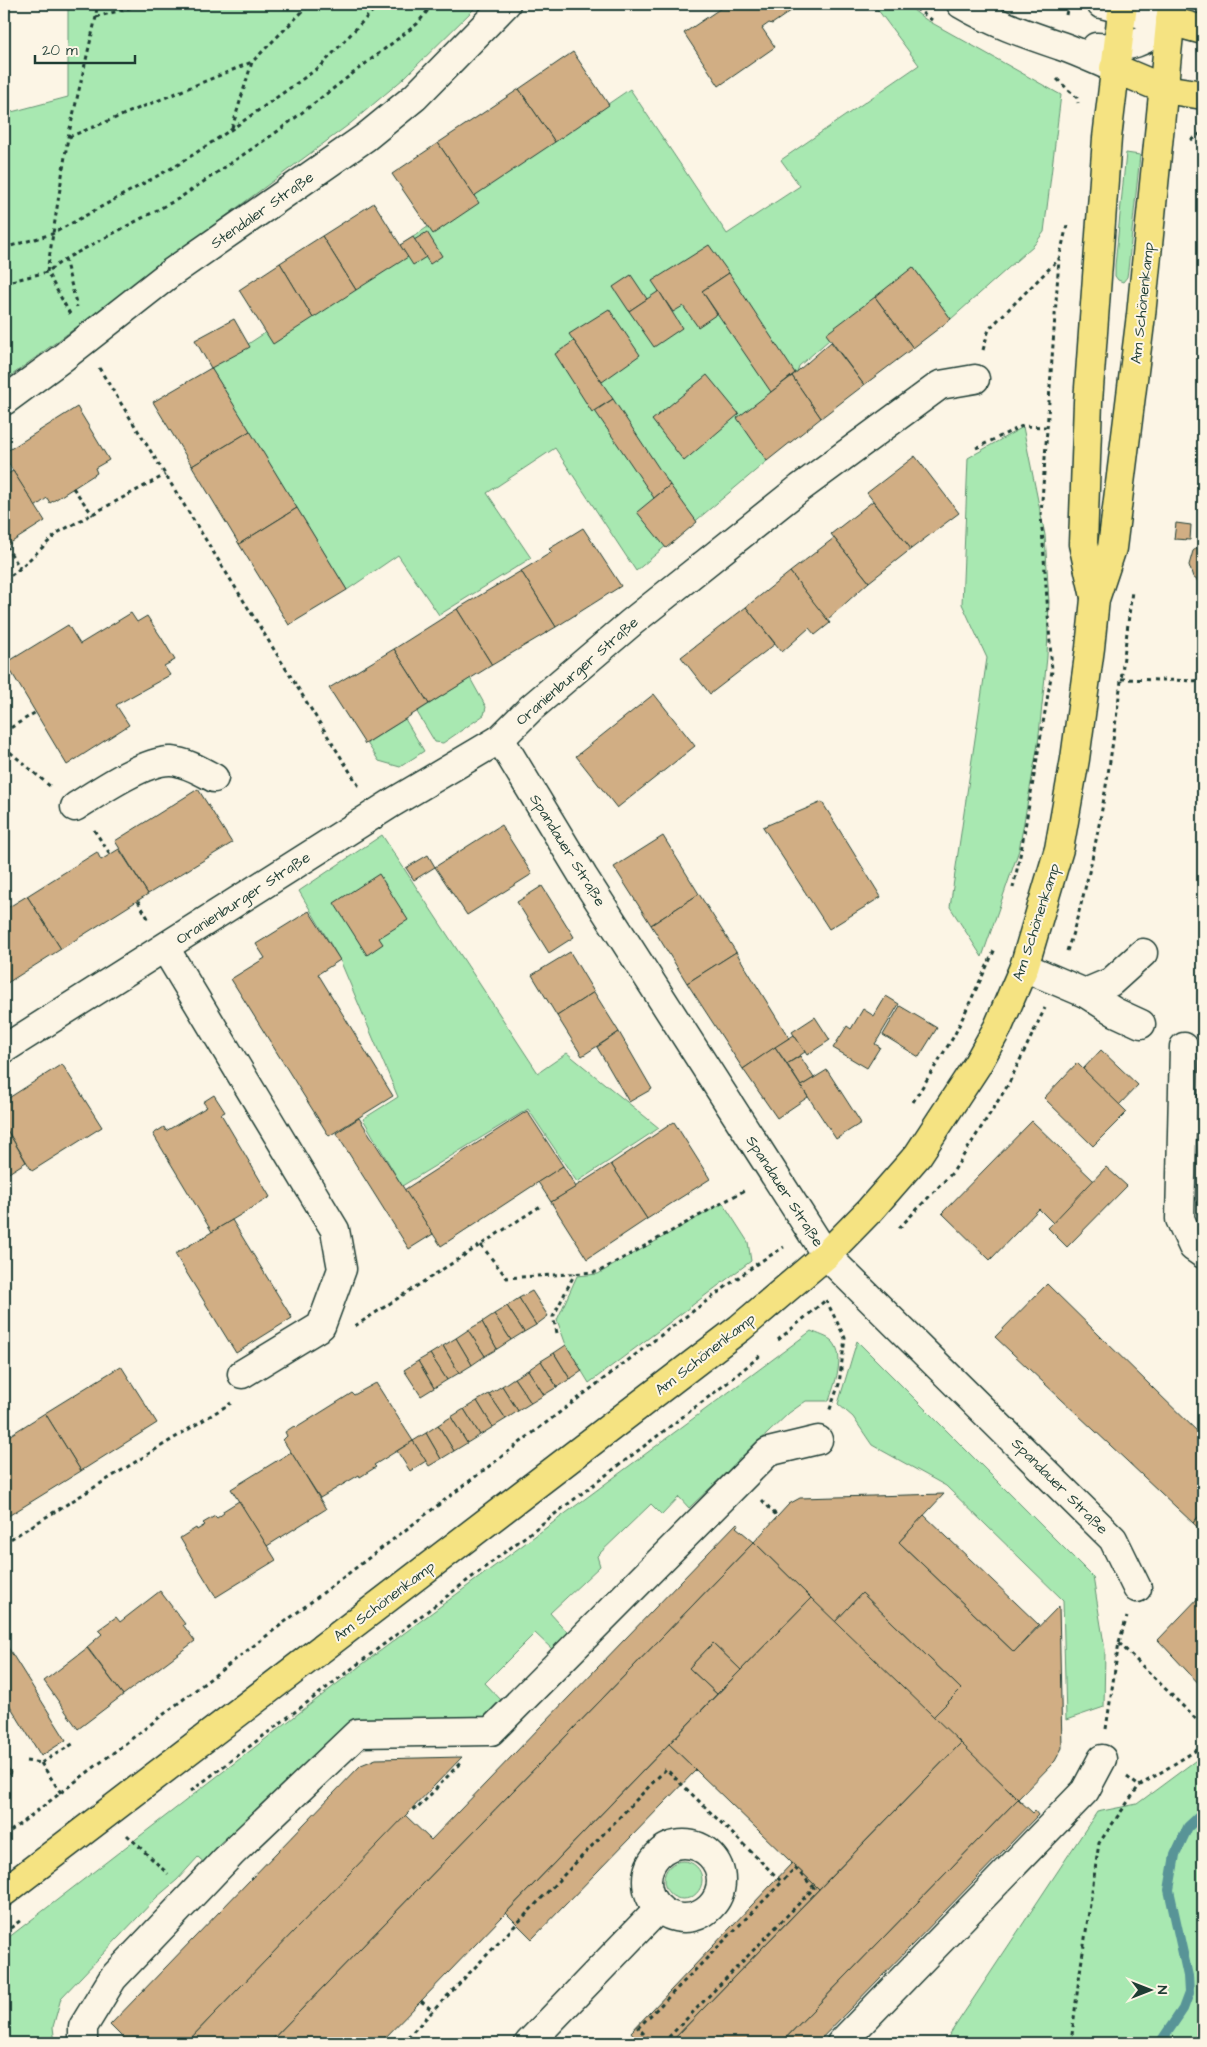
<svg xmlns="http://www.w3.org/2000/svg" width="1207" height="2047" viewBox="0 0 1207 2047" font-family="'Architects Daughter',sans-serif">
  <rect width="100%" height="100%" fill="#fcf5e5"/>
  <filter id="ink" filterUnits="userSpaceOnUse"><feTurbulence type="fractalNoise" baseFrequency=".02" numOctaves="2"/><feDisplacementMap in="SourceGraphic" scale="10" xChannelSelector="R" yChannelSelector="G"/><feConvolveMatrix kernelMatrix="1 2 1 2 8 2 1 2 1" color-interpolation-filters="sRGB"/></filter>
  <g filter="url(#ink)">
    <g fill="#a8e8b1" stroke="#649272">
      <polygon points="68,4 479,4 403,79 351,123 4,381 4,114 68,97"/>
      <polygon points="861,4 905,4 925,19 1061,95 1044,232 1034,245 951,319 913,267 799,366 767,461 636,571 555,448 487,493 531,558 439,615 398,555 347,590 211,368 413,237 630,89 727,234 800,186 781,160 919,65 878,10"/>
      <polygon points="1126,153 1140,155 1128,270 1127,277 1123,282 1118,280 1115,276 1115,266"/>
      <polygon points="1023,427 1045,535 1049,602 1047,657 1038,744 1019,850 982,957 950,907 987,658 962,604 968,458"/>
      <polygon points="470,678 486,707 484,715 443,743 435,742 417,712"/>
      <polygon points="405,719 424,751 400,767 379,761 367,743"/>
      <polygon points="382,835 538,1073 567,1053 659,1128 577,1182 528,1109 402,1186 363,1119 398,1097 340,960 299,891"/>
      <polygon points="723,1203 748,1242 751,1261 589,1383 566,1345 557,1320 577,1276 598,1274"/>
      <path d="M811,1331c6,3 18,6 22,11 13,15 1,43 -4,59h-23l-17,12 -100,95 -10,-11 -17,18 -11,-11 -54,52 3,10 -50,47 18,20 -15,17 -18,-17 -50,50 17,18 -18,25h-119l-156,141 -11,-10 -21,23 -20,17 -96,101 -8,29 2,16h-51v-102l356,-275z"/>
      <polygon points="857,1341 1093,1577 1105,1650 1104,1707 1066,1720 1063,1600 946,1486 872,1445 853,1417 838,1404"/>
      <polygon points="1203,1755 1203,2043 944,2043 1097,1812 1137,1804"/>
      <circle cx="683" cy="1880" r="19"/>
    </g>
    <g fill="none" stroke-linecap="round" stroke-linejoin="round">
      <polyline stroke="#589497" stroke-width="10" points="1160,2043 1183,2009 1189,1993 1188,1976 1169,1890 1175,1855 1188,1827 1203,1813"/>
    </g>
    <g fill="#d1ae84" stroke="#1f3d34">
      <polygon points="727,4 801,4 772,24 769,23 762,28 775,47 719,86 684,33"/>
      <polygon points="573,52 609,105 555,142 519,89"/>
      <polygon points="519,89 555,142 474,196 438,143"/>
      <polygon points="438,143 479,203 433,234 392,174"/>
      <polygon points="374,203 408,257 356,290 322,236"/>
      <polygon points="427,232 442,256 430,264 414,240"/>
      <polygon points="322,236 356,290 313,318 280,263"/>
      <polygon points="413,237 426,257 413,265 400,245"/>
      <polygon points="709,245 729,273 702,291 717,314 698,327 683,306 673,312 652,281"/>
      <polygon points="280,263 313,318 273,344 239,290"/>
      <polygon points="913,267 951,319 913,348 875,297"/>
      <polygon points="729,273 795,373 771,392 702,291"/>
      <polygon points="631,275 647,299 629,311 613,287"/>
      <polygon points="659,291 682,328 654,347 629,311"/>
      <polygon points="875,297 913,348 864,385 826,334"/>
      <polygon points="609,309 640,355 602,382 569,334"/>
      <polygon points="234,319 250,347 211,368 195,340"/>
      <polygon points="574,341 613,399 592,412 555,354"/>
      <polygon points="831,342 864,385 821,418 792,376"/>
      <polygon points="211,368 250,431 192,466 153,402"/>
      <polygon points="707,375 739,414 684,461 652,420"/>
      <polygon points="792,376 821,418 767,461 737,418"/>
      <polygon points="613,399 670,485 654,498 595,411"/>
      <polygon points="77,407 109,460 95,468 97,473 50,503 47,498 35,507 4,456 4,453"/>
      <polygon points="250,431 297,508 239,544 192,466"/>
      <polygon points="915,456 959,513 911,549 867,493"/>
      <polygon points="13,471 45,521 4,547 4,476"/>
      <polygon points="670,485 697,522 666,548 637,512"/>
      <polygon points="873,501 911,549 869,582 831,534"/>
      <polygon points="297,508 347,590 289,625 239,544"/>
      <polygon points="1176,523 1191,525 1190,540 1174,539"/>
      <polygon points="583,528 621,586 556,627 521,571 552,552 549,549"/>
      <polygon points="834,538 869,582 827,620 790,572"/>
      <polygon points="1198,547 1203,547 1203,582 1198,581 1193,577 1189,565 1193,551"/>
      <polygon points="521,571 556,627 492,665 457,609"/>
      <polygon points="790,572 830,623 815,635 809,628 782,652 746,607"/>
      <polygon points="746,607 775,644 710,694 681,657"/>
      <polygon points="457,609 492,665 429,704 394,649"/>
      <polygon points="131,613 137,622 147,616 161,637 175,660 164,666 170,675 116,705 129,725 67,765 6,663 68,625 80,644"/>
      <polygon points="394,649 429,704 365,744 329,688"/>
      <polygon points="654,694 695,746 617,808 576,756"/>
      <polygon points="198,789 232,843 148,894 115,841"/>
      <polygon points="822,802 881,897 829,929 763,827"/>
      <polygon points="501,825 532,874 467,915 435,867"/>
      <polygon points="663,836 699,894 651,925 614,867"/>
      <polygon points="119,849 148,894 61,949 27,896 97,852 101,860"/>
      <polygon points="428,855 435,867 414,880 406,868"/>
      <polygon points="379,874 408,920 379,938 383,944 367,955 334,903"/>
      <polygon points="542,886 574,937 549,953 517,902"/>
      <polygon points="699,894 736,952 687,983 651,925"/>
      <polygon points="27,896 61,949 4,985 4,910"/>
      <polygon points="309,911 340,960 318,974 393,1096 329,1136 231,979 265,958 256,944"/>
      <polygon points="570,952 594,992 557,1016 532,975"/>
      <polygon points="736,952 789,1038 743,1069 687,983"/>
      <polygon points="594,992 619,1032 582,1056 557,1016"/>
      <polygon points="886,996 899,1004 875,1044 880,1047 867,1068 833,1048 847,1026 851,1029 863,1009 874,1016"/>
      <polygon points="900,1006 937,1028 919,1057 883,1035"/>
      <polygon points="815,1017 830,1040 807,1055 792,1032"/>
      <polygon points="619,1032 652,1089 629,1102 597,1047"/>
      <polygon points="794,1035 805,1052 787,1064 775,1047"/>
      <polygon points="775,1047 808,1097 777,1118 743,1069"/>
      <polygon points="1101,1050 1138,1085 1119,1105 1083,1069"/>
      <polygon points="800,1056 814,1078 801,1086 787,1064"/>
      <polygon points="1077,1063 1127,1112 1093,1146 1044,1098"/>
      <polygon points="62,1064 102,1127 32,1171 4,1125 4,1101"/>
      <polygon points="827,1070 861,1123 836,1139 801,1086"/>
      <polygon points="214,1095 225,1112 221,1114 270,1197 212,1232 153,1134 164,1127 166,1131 207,1107 203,1102"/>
      <polygon points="527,1111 563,1166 441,1246 404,1190"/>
      <polygon points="359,1118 433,1234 409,1249 336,1133"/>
      <polygon points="1032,1121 1094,1181 1054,1224 1039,1209 990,1260 942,1213"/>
      <polygon points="674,1122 710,1179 647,1219 611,1164"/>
      <polygon points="4,1125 26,1162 4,1176"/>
      <polygon points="611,1164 647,1219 587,1259 551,1202"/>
      <polygon points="563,1166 576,1187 551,1202 538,1182"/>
      <polygon points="1106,1167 1127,1186 1067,1247 1048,1228"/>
      <polygon points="232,1220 292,1318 236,1353 175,1254"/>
      <polygon points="1047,1284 1203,1437 1203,1511 1193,1523 995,1337"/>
      <polygon points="532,1291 548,1316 536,1325 519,1298"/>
      <polygon points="519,1298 536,1325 524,1332 507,1306"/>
      <polygon points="507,1306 524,1332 511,1340 494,1314"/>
      <polygon points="494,1314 511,1340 497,1349 482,1322"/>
      <polygon points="482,1322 497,1349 485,1356 468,1330"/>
      <polygon points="468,1330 485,1356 472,1365 456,1338"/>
      <polygon points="456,1338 472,1365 459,1373 443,1346"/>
      <polygon points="566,1345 582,1371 570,1379 554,1353"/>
      <polygon points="443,1346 459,1373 447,1380 430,1354"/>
      <polygon points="554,1353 570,1379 557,1387 541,1361"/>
      <polygon points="430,1354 447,1380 434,1388 418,1361"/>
      <polygon points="418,1361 434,1388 421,1396 404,1370"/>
      <polygon points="541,1361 557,1387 544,1395 528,1370"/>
      <polygon points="121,1366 157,1423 81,1471 45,1413"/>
      <polygon points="528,1370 544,1395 531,1403 514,1378"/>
      <polygon points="514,1378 531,1403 518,1411 502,1386"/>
      <polygon points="376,1383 413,1441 374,1465 376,1467 360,1477 359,1475 320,1498 283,1440 287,1436 285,1432 294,1426 296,1428 352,1393 354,1395"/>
      <polygon points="502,1386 518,1411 506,1419 489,1394"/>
      <polygon points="489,1394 506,1419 493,1427 477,1401"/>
      <polygon points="477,1401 493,1427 480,1435 464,1409"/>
      <polygon points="464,1409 480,1435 467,1443 451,1417"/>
      <polygon points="45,1413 81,1471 5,1518 4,1439"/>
      <polygon points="451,1417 467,1443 454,1451 438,1425"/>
      <polygon points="438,1425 454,1451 441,1459 426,1433"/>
      <polygon points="426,1433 441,1459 429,1466 413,1441"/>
      <polygon points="413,1441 426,1461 410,1471 397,1451"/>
      <polygon points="291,1452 326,1509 267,1546 231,1489"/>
      <polygon points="944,1494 899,1542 1014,1652 1059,1606 1062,1748 1055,1761 1018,1799 933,1717 961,1689 862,1593 835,1622 754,1542 789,1504 800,1498"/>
      <polygon points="239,1501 276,1560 216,1597 180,1538 196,1528 197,1530 205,1525 203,1523 215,1516 217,1518 224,1513 223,1511"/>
      <polygon points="1203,1511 1203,1532 1193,1523"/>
      <polygon points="924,1515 1039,1625 1014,1652 899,1542"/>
      <polygon points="737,1523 738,1525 736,1527 754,1542 269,2043 186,2043 405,1815 431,1840"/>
      <polygon points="754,1542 811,1598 741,1670 713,1643 689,1668 717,1694 421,2001 380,2043 269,2043"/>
      <polygon points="160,1591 185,1624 183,1625 195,1641 123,1695 87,1647 102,1634 98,1630 116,1617 120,1622"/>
      <polygon points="862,1593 961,1689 933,1717 835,1622"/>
      <polygon points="1203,1593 1203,1685 1202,1687 1158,1640"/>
      <polygon points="811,1598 961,1743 819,1889 669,1744"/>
      <polygon points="4,1641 66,1740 41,1756 4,1696"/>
      <polygon points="713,1643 741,1670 717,1694 689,1668"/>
      <polygon points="87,1648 123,1695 78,1729 44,1681"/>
      <polygon points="961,1743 1018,1799 781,2043 670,2043"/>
      <polygon points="669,1744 696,1770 532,1939 506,1913"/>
      <polygon points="462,1757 186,2043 128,2043 110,2025 361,1765 376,1759"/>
      <polygon points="4,1761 11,1773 4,1778"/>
      <polygon points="1018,1799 1033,1813 1035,1811 1038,1815 817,2043 781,2043"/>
      <polygon points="792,1863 819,1889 670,2043 640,2043 631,2032"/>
    </g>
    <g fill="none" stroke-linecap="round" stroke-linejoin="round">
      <g stroke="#1f3d34" stroke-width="31">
        <g id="minor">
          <path d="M961,4c32,19 65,30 100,42 18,6 36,15 53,22"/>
          <polyline points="1101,4 1170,21"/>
          <path d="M1096,47c32,2 49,-4 74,-26"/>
          <polyline points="4,401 61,359 168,275 366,137 415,97 506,4"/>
          <polyline points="500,739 583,876 826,1255 1113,1539 1137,1588"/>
          <path d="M75,807c22,-14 70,-47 96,-46 15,1 30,10 43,17"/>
          <polyline points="165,948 335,1230 342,1269 321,1326 242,1374"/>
          <polyline points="1024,967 1085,993 1115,1012 1141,1024"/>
          <polyline points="1085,993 1111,982 1143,953"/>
          <polyline points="1184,1047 1180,1219 1193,1247 1203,1254"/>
          <polyline points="4,1049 392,803 500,739 531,708 632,622 800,488 940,385 975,379"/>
          <circle cx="684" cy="1881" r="37"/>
          <polyline points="83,2043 83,2027 113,1978 232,1853 358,1733 491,1731 768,1452 818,1440"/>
          <polyline points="529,2043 659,1908"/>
          <polyline points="841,2043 1085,1791 1102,1759"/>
        </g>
      </g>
      <g stroke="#1f3d34" stroke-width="31">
        <g id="major">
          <polyline points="1114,68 1164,89"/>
          <polyline points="1095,597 1083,544 1088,402 1107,138 1123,4"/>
          <polyline points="4,1892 740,1328 826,1255 870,1210 918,1155 977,1065 998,1027 1024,967 1059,849 1075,759 1090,648 1095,599 1112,548 1141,315 1172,4"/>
        </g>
      </g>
      <g stroke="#1f3d34" stroke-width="31">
        <g id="highway">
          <polyline points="1170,21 1203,30"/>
          <polyline points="1164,89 1203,95"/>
        </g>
      </g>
      <g stroke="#1f3d34" stroke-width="3" stroke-dasharray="4 4" stroke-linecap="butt">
        <polyline points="909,4 935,22"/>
        <polyline points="1066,15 1068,4"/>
        <polyline points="96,17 144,4"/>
        <polyline points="1057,79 1077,98 1078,103"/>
        <polyline points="232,128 252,62 310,4"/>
        <polyline points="69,137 252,62"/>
        <polyline points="1191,140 1203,132"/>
        <polyline points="4,248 52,234 179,164 232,129 321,66 379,4"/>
        <polyline points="65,259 77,307"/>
        <polyline points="4,283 47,272 65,259 178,199 278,131 417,24 433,4"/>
        <polyline points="70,314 47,272 68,137 96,17 97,4"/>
        <polyline points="983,350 989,329 1059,259"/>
        <polyline points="99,368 360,788"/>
        <polyline points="976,448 1022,426 1046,427"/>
        <polyline points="73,488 93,515"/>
        <polyline points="6,546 20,568"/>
        <polyline points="4,580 17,571 59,532 165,475"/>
        <polyline points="1121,679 1203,681"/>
        <polyline points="4,732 36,712"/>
        <polyline points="4,747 51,787"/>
        <polyline points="94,830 110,854"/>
        <polyline points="1013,888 1021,851 1052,671 1041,515 1059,259 1067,225"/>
        <polyline points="138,901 149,920"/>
        <path d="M1067,951c38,-115 50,-240 65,-360"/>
        <polyline points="913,1102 954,1036 995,949"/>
        <polyline points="899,1228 953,1172 1008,1085 1045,1008"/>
        <polyline points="481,1245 507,1278 598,1272 747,1189"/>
        <polyline points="826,1300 845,1338 839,1384 829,1412"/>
        <polyline points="355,1326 542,1205"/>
        <polyline points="557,1333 553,1317 575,1273"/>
        <polyline points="778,1340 827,1299"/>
        <polyline points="762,1500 777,1516"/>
        <polyline points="4,1543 231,1403"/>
        <polyline points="1119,1643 1203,1726"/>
        <polyline points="1106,1729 1119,1642 1127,1617"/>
        <polyline points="26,1761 41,1763 76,1742"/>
        <polyline points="41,1763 61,1793"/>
        <polyline points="1127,1777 1139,1786"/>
        <polyline points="191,1791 727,1383 762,1354"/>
        <polyline points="413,1807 416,1810 461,1762"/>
        <polyline points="127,1835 168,1874"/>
        <polyline points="4,1836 673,1326 758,1263 784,1247"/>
        <polyline points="4,1933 21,1920"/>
        <polyline points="421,2001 433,2011"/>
        <polyline points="647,2037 654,2043"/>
        <polyline points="402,2043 666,1769 782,1882 638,2028 647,2037 644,2043"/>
        <polyline points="663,2043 814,1888 795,1868 782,1882"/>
        <polyline points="1071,2043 1078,1986 1099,1843 1139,1786 1203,1746"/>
      </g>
      <use href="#minor" stroke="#fcf5e5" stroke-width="28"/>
      <use href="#major" stroke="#f5e382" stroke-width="28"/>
      <use href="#highway" stroke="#f5e382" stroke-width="28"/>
    </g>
  </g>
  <g text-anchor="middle" stroke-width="4" stroke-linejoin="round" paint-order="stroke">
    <g font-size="15" fill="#1f3d34" stroke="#fcf5e5">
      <text transform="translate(262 210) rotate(-35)" y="5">Stendaler Straße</text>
      <text transform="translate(1142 303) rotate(-84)" y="5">Am Schönenkamp</text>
      <text transform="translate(577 671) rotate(-41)" y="5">Oranienburger Straße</text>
      <text transform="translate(568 850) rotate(58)" y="5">Spandauer Straße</text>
      <text transform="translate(243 898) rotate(-33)" y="5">Oranienburger Straße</text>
      <text transform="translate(1036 922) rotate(-72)" y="5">Am Schönenkamp</text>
      <text transform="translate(785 1191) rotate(57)" y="5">Spandauer Straße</text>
      <text transform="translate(705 1354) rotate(-38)" y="5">Am Schönenkamp</text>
      <text transform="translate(1060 1486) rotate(45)" y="5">Spandauer Straße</text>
      <text transform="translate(384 1601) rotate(-37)" y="5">Am Schönenkamp</text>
    </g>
  </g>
  <rect width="1207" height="2047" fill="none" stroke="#fcf5e5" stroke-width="20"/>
  <rect x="10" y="10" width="1187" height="2027" fill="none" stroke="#1f3d34" stroke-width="2" filter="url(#ink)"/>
  <g transform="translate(1150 1990) rotate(90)" stroke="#fcf5e5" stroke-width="4" paint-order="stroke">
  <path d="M0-4L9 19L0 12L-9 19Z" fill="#1f3d34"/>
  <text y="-8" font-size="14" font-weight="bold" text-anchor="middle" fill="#1f3d34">N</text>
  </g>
  <path d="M35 55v8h100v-8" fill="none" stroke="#1f3d34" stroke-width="2.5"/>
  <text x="42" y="55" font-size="15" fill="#1f3d34" stroke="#fcf5e5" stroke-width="4" paint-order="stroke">20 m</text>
</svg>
